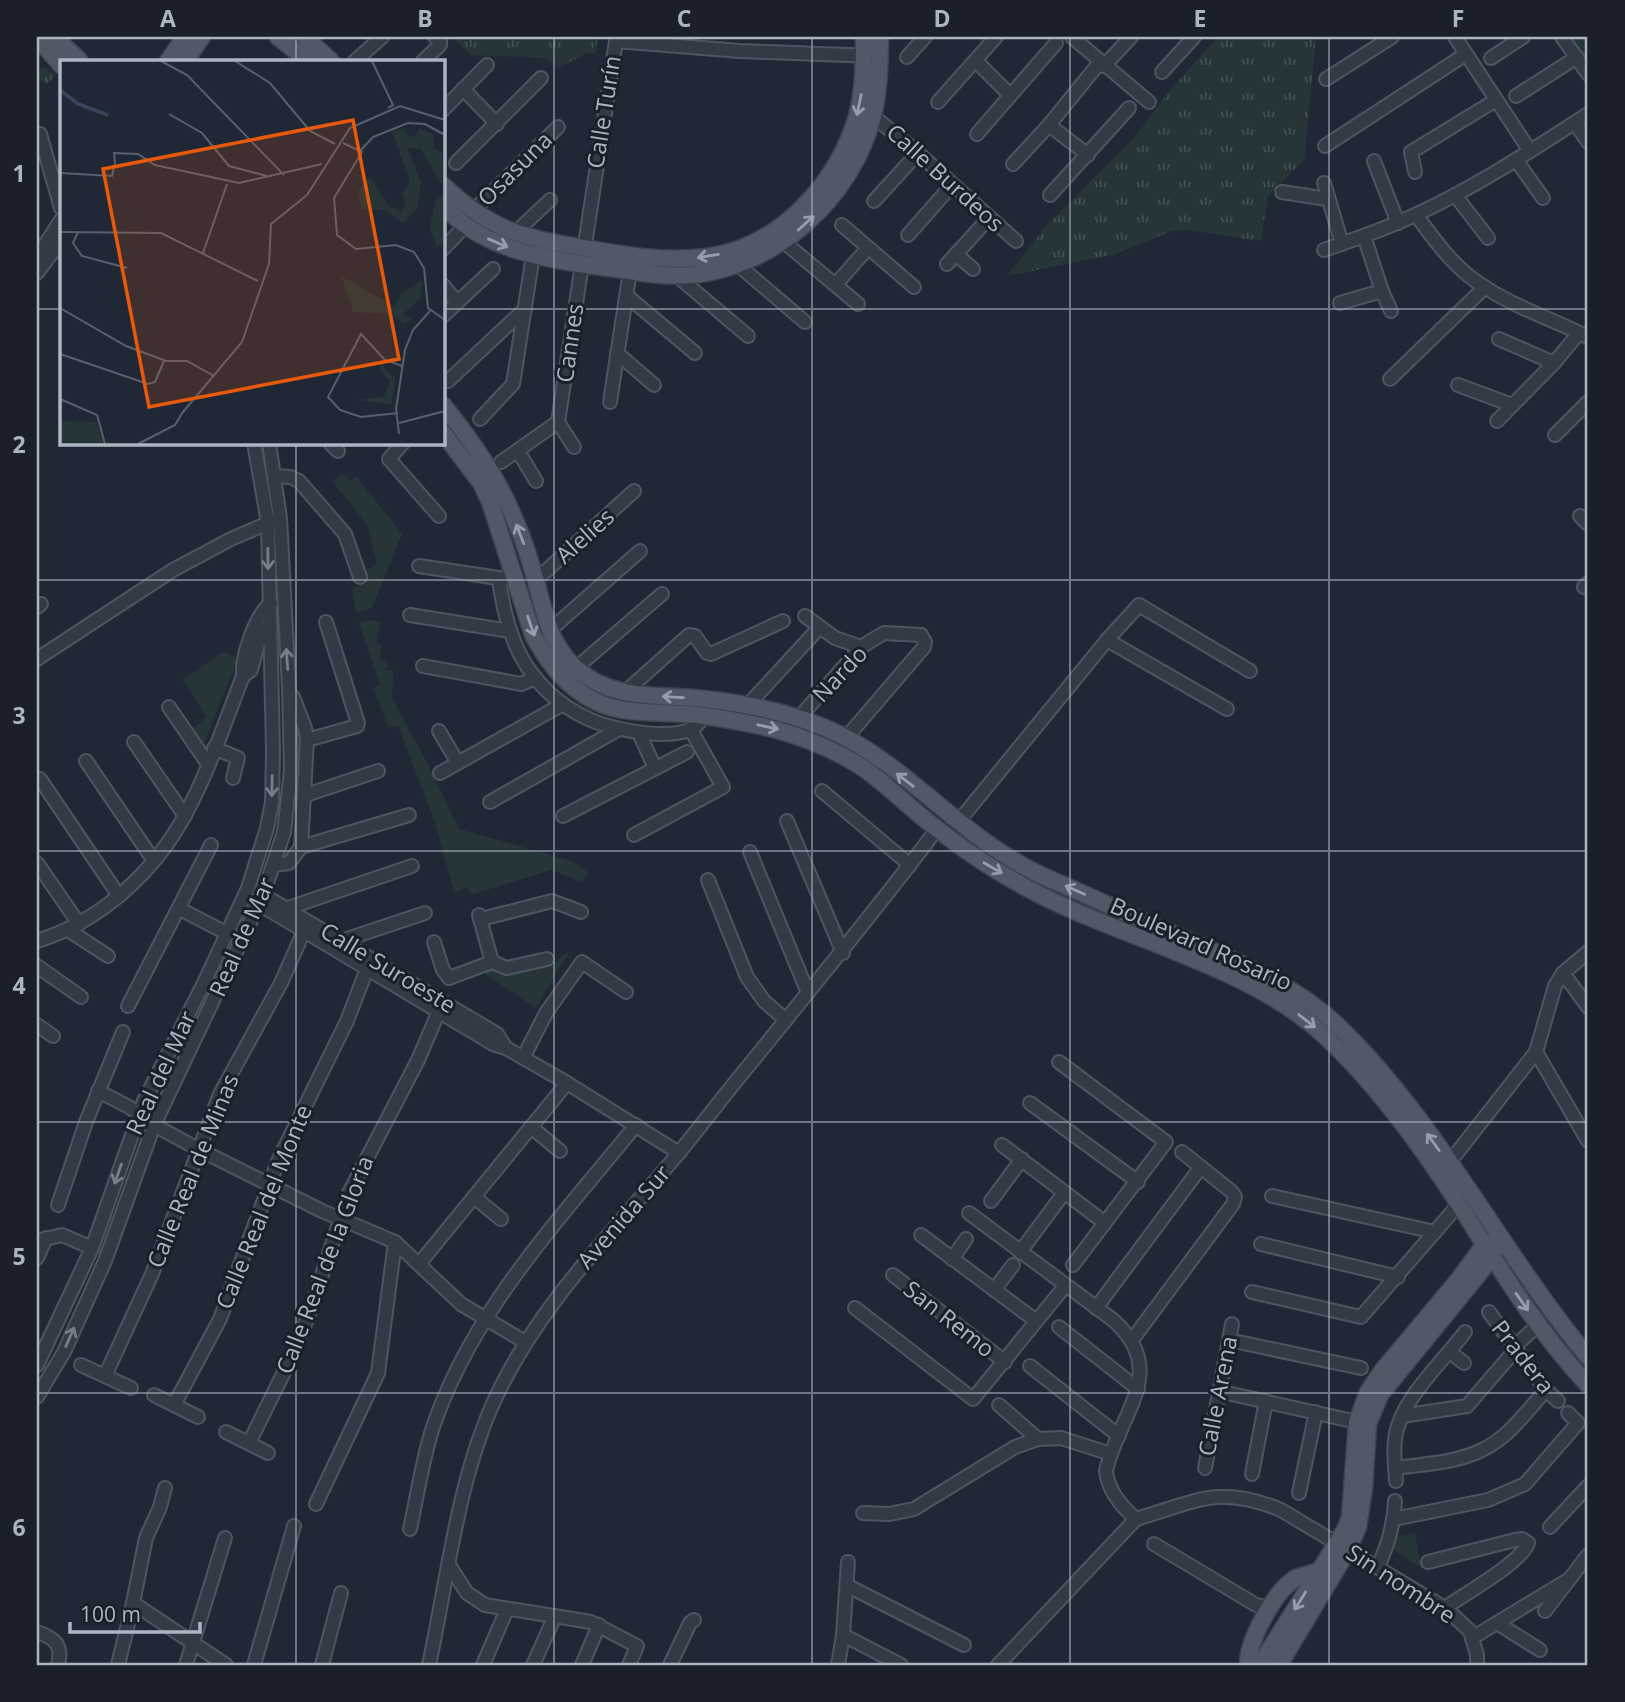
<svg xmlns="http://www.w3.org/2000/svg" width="1625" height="1702" viewBox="0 0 1625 1702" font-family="'Open Sans',sans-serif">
  <defs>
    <pattern id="grass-tufts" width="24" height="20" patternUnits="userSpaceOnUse" patternTransform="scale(1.75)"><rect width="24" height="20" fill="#263638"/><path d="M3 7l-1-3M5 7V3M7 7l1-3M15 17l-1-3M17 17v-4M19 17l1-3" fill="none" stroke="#435153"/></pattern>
  </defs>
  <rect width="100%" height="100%" fill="#212835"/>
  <g fill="url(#grass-tufts)">
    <polygon points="451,37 598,37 595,54 586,53 559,68 547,58 472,55"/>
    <polygon points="1218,37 1316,37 1304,160 1268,196 1261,241 1189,230 1172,231 1116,254 1007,276 1047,225 1135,137 1170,90"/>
    <polygon points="45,67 55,75 48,84 37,79 37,70"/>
  </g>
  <g fill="#263638">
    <polygon points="1569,37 1588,37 1588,65"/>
    <polygon points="341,473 351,481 356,476 402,534 372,608 356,613 352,588 365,584 364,570 377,566 368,526 333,482"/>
    <polygon points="369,620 380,622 376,644 381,645 380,659 387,661 386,670 393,671 392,698 427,763 459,829 571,861 589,873 582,882 551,870 470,895 468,887 454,892 435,822 398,726 388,727 374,688 380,685 359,623"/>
    <polygon points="223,652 238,658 204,744 193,729 207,717 183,680"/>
    <path d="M569,952l-33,56 -60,-40 62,-2 7,2c10,-3 14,-12 24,-16z"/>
    <polygon points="1415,1533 1420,1562 1428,1562 1430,1573 1390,1548 1394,1537"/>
  </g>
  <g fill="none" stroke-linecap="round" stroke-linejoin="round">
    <g stroke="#4f5560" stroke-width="16">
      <g id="minor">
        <polyline points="1072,37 1149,102"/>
        <polyline points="1455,37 1530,151"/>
        <polyline points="1562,37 1588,74"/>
        <polyline points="907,57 925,37"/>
        <polyline points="1491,58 1523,37"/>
        <polyline points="355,61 382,37"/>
        <polyline points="423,61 440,45 440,41 435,37"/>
        <polyline points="976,61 1010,95"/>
        <polyline points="1104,66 1131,37"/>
        <polyline points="1162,72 1194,37"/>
        <polyline points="1326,79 1392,37"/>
        <polyline points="463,89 497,124"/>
        <polyline points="1516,96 1577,57"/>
        <polyline points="938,102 996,37"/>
        <polyline points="443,110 487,65"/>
        <polyline points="873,116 918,153 1016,241"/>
        <polyline points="1575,123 1588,142"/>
        <polyline points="1049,125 1088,155"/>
        <polyline points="40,134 61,208"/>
        <polyline points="977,134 1056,43"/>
        <polyline points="1325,146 1466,54"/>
        <polyline points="1516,160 1543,198"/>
        <polyline points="1374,161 1398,223"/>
        <polyline points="456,163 541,78"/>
        <polyline points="1013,164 1049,125 1100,62"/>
        <polyline points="1415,172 1411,152 1496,100"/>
        <polyline points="1324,183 1342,244"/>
        <polyline points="1282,192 1327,199"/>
        <polyline points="1050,195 1129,108"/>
        <polyline points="1455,195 1488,238"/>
        <polyline points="874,201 918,153"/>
        <polyline points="473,211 558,127"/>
        <path d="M1416,215c18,24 36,50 61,67 34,24 75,37 111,55"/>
        <polyline points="842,225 914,287"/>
        <polyline points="515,233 550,200"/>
        <polyline points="908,235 952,185"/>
        <polyline points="1364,236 1382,291 1391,311"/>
        <polyline points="778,237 858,304"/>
        <polyline points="443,249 465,226"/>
        <path d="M1324,250c31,-11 62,-21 91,-35 61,-28 117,-65 173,-101"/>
        <polyline points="956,254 973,269"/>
        <polyline points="37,257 61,220"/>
        <polyline points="737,264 805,322"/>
        <polyline points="947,264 989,218"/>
        <polyline points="37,273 61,241"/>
        <polyline points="677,276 748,336"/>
        <polyline points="836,284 868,248"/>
        <polyline points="443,285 457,302"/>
        <polyline points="627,296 695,353"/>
        <polyline points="1340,303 1382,291"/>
        <polyline points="443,316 493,269"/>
        <polyline points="1499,339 1554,363"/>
        <polyline points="617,353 654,385"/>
        <polyline points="1390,379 1485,287"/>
        <polyline points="448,381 525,309"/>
        <polyline points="1458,385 1512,405"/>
        <polyline points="610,402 630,271"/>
        <polyline points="480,419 513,384 533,255"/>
        <polyline points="1497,421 1554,363 1579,333"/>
        <polyline points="558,422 574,447"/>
        <polyline points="1555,435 1588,402"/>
        <polyline points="330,443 338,451"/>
        <polyline points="403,443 389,459 439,516"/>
        <polyline points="518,451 536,481"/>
        <polyline points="501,462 558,422 616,41 740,51 873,56"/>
        <polyline points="274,476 290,477 299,481 345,534 360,577"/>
        <polyline points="1580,516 1588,524"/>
        <polyline points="419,566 505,579"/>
        <path d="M499,580c5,35 14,72 38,100 15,18 35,32 56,41 22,9 112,29 109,-11"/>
        <polyline points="536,580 634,491"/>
        <polyline points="1584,587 1588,583"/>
        <polyline points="37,607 41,604"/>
        <polyline points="410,615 510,631"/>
        <polyline points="805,616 835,638 861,647"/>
        <polyline points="549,631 640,551"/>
        <polyline points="1107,640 1227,709"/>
        <polyline points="37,659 173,570 231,539 273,521"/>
        <polyline points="423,666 521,684 536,678"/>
        <polyline points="576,668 662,594"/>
        <polyline points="243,676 251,670 262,629"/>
        <polyline points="624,693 689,635 695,636 707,653 711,654 783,621"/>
        <polyline points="293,697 305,728 307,740 301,847"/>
        <polyline points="748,705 819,628"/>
        <polyline points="169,707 208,764"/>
        <polyline points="799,718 861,647 884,633 921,635 925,642 924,647 846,738"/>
        <polyline points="439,731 458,763"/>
        <polyline points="639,733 655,768"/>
        <polyline points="307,740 357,726 358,723 326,622"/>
        <polyline points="134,742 185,816"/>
        <polyline points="214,748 238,758 233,778"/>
        <polyline points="86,761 154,861"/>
        <polyline points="440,773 563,704"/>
        <polyline points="40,779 119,896"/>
        <polyline points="822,791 910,865"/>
        <polyline points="306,795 378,771"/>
        <polyline points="490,802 619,729"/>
        <polyline points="563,816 687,752"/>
        <polyline points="787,821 843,953"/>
        <polyline points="959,821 1107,640 1139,605 1250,671"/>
        <polyline points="634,835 723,787 691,730"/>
        <polyline points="750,852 808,993"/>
        <polyline points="37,863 79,924"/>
        <polyline points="274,865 289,863 301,847 409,815"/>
        <polyline points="708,880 747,977 764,1001 786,1020"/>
        <polyline points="263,895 497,1034 506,1048"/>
        <polyline points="259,904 493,1044 506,1048 567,1083 679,1153"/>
        <polyline points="288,908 412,866"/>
        <polyline points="180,909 228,934"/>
        <polyline points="479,915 492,962"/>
        <polyline points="481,919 552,901 581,912"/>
        <polyline points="68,930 108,956"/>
        <path d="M37,941c62,-19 117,-68 148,-126 24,-44 40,-93 58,-139 -2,-19 13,-62 28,-73"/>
        <polyline points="341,941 425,913"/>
        <polyline points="434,942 443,970 449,978"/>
        <polyline points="37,966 81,997"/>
        <polyline points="1563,973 1588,1007"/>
        <polyline points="449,978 492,962 507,968 547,959"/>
        <polyline points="128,1006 211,845"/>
        <polyline points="37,1025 53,1036"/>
        <polyline points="1536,1052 1588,1141"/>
        <polyline points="523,1058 546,1013 582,962 626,992"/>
        <polyline points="1059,1062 1166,1142 1073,1265"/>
        <polyline points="98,1091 129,1107 154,1125 198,1149 322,1211 395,1242 461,1304 525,1342"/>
        <polyline points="1030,1103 1138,1182"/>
        <polyline points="531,1127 560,1151"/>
        <polyline points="1002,1145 1105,1223"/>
        <polyline points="1449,1163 1536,1052 1555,986 1563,973 1588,952"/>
        <polyline points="1272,1196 1435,1232"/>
        <polyline points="474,1197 501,1219"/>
        <polyline points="991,1201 1022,1159"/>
        <polyline points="58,1205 86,1122 123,1032"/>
        <path d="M969,1213l144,107c58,51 5,95 -7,151 2,19 16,36 30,48 59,-17 83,-35 145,-9l164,98 25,23 7,24v10"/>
        <polyline points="921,1235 1036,1321"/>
        <polyline points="37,1241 62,1235 92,1248"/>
        <polyline points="1261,1244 1398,1277"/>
        <polyline points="1020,1252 1064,1193"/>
        <polyline points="37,1258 46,1238"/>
        <polyline points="952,1259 966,1239"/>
        <polyline points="419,1264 567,1083"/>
        <polyline points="893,1275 1005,1362"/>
        <polyline points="994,1290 1013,1265"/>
        <polyline points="1252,1292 1361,1317 1459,1204"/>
        <polyline points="855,1308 973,1399 1065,1286"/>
        <polyline points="1096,1308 1201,1167"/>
        <polyline points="1489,1312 1546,1390 1558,1401"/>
        <polyline points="1059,1327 1138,1389"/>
        <polyline points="1132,1340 1233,1204 1235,1197 1232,1192 1182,1152"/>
        <polyline points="1229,1340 1361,1368"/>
        <polyline points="1450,1352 1464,1363"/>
        <polyline points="37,1365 92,1248 144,1101 203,985 248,888 267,828 272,802 273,752 268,523 254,443"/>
        <polyline points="81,1365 131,1388"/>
        <polyline points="1030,1366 1119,1436"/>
        <polyline points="105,1376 152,1274 220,1094 281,983 304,931"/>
        <polyline points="1218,1391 1357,1422"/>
        <polyline points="154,1395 198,1417"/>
        <polyline points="37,1397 64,1352 105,1261 154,1125 263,895 284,832 291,771 289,687 280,518 269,443"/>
        <polyline points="174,1405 220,1319 279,1159 347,1021 367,969"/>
        <polyline points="999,1405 1038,1439"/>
        <polyline points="1402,1416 1467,1406 1510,1356 1514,1347 1538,1325"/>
        <polyline points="226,1432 268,1453"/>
        <polyline points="249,1443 290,1360 308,1317 349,1193 418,1060 439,1011"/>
        <polyline points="1205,1468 1232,1324"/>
        <path d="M1396,1468c27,-4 60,-5 86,-18 26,-12 45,-39 64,-60"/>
        <polyline points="1252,1474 1266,1401"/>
        <path d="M1396,1481c-1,-18 -4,-38 2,-55 10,-33 46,-66 67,-94"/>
        <polyline points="165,1488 160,1507 146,1538 133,1603 226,1665"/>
        <polyline points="1299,1493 1316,1412"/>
        <polyline points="316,1504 378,1373 395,1242"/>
        <polyline points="863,1513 889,1514 914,1509 1015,1447 1038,1439 1061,1438 1111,1454"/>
        <polyline points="1394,1519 1488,1500 1525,1484 1578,1423 1568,1413"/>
        <polyline points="1550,1527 1588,1486"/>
        <path d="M410,1529c7,-32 12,-67 22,-99 39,-118 127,-210 204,-305"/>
        <polyline points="1154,1544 1256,1605 1271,1608"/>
        <path d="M1428,1562l87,-22 7,-1 6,4c-7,20 -64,51 -83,65"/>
        <polyline points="449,1565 467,1593 485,1605 591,1622 637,1646 629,1665"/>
        <path d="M1378,1567c10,-22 16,-42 17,-66"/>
        <polyline points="848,1586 964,1645"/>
        <polyline points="1545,1611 1588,1555"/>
        <polyline points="1497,1623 1540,1650"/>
        <path d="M37,1632c18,6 26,13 21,33"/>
        <polyline points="843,1635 901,1665"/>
        <polyline points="1472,1638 1568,1580"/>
        <polyline points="118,1665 133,1603"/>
        <polyline points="186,1665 225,1538"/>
        <polyline points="254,1665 294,1526"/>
        <polyline points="322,1665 341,1593"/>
        <path d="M429,1665c19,-88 28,-183 66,-266 43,-93 117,-166 182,-244 25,-30 48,-61 73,-91 63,-78 127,-155 187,-235"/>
        <polyline points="483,1665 507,1609"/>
        <polyline points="533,1665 555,1616"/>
        <polyline points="582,1665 599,1625"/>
        <polyline points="670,1665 690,1623 694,1620"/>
        <polyline points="838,1665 843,1635 848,1562"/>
        <polyline points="998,1665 1136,1519"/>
      </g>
    </g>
    <g stroke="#3e434f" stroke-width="19">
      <g id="major">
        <polyline points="37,37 61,65"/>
        <polyline points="55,37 80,61"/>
        <polyline points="278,37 308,61"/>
        <polyline points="305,37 331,61"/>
        <polyline points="168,61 185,37"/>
        <polyline points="185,61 202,37"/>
        <path d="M443,185c49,47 82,53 147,64 39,7 76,13 116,8 73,-9 131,-73 151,-141 7,-26 7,-53 7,-79"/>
        <path d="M443,205c36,41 91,52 144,60 34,4 70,13 105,10 85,-9 160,-77 181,-159 6,-25 7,-53 7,-79"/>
        <path d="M443,405c28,35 54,71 71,113 9,19 15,39 21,60 10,34 13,66 42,91 36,32 82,25 127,30 47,5 94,15 137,36 68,35 118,97 186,133 16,9 33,15 50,23 36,16 72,33 108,48 53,23 108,45 151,85 100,95 164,227 252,333"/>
        <path d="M443,433l38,50 9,19 43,133c19,36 48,68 90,75 25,4 50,2 75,5 57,8 103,17 154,46 25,14 47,37 69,55 33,27 68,52 106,72 95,52 223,76 301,151 49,46 98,114 134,170 39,61 76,123 126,176"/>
        <path d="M1248,1665c-1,-23 27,-75 48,-87 7,-3 16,-4 22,-7"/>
        <polyline points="1260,1665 1345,1530 1350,1517 1357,1422 1368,1392 1382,1371 1459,1279 1484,1245 1490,1243"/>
        <polyline points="1279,1665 1348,1550 1358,1527 1364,1489 1368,1424 1380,1395 1482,1270 1495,1249"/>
      </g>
    </g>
    <use href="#minor" stroke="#343a45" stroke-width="12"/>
    <use href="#major" stroke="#525966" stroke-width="16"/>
  </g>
  <defs><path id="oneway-shaft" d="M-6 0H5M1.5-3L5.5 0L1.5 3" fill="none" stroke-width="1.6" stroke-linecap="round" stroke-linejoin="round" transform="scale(1.75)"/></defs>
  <g stroke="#979eab">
    <use href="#oneway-shaft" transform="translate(859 105) rotate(102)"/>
    <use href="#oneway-shaft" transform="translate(806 223) rotate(-42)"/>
    <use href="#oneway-shaft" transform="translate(498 243) rotate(23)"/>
    <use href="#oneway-shaft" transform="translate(708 256) rotate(171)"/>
    <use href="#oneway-shaft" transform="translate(520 534) rotate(-111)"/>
    <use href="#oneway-shaft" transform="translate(531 626) rotate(71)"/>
    <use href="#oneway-shaft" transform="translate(673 697) rotate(-177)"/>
    <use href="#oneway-shaft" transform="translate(768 727) rotate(12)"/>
    <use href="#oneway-shaft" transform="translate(905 780) rotate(-142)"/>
    <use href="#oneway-shaft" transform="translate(993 868) rotate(30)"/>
    <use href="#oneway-shaft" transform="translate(1075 890) rotate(-156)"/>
    <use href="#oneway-shaft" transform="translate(1307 1021) rotate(38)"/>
    <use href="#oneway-shaft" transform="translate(1433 1142) rotate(-126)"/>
    <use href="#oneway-shaft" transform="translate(1522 1302) rotate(55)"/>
    <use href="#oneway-shaft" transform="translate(1300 1601) rotate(122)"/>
  </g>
  <g stroke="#777e8a">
    <use href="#oneway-shaft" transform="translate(268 559) rotate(89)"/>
    <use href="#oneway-shaft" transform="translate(287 659) rotate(-94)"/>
    <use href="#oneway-shaft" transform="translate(272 786) rotate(91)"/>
    <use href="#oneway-shaft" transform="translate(118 1174) rotate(109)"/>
    <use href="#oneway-shaft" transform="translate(70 1337) rotate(-66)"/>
  </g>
  <path fill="none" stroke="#aeb5c2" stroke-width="2" stroke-opacity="0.55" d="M296,37v24M554,37v1628M812,37v1628M1070,37v1628M1329,37v1628M37,309h24M443,309h1145M296,443v1222M37,580h1551M37,851h1551M37,1122h1551M37,1393h1551"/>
  <g text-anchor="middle" stroke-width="6" stroke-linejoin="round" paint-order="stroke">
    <g font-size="23" fill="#aeb5c2" stroke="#1a1f2a">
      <text transform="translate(604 112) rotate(-81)" y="8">Calle Turín</text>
      <text transform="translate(515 169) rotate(-45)" y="8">Osasuna</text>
      <text transform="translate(945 178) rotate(42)" y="8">Calle Burdeos</text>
      <text transform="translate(570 343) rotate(-82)" y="8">Cannes</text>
      <text transform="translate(585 536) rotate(-42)" y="8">Alelies</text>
      <text transform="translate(840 674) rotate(-47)" y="8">Nardo</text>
      <text transform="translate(242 937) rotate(-66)" y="8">Real de Mar</text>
      <text transform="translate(1201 944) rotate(24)" y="8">Boulevard Rosario</text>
      <text transform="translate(388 968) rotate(31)" y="8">Calle Suroeste</text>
      <text transform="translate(161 1073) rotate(-65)" y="8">Real del Mar</text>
      <text transform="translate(193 1171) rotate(-68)" y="8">Calle Real de Minas</text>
      <text transform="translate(264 1207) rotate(-68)" y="8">Calle Real del Monte</text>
      <text transform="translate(624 1217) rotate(-49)" y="8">Avenida Sur</text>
      <text transform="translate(325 1265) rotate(-69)" y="8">Calle Real de la Gloria</text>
      <text transform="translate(949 1319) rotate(38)" y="8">San Remo</text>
      <text transform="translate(1523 1357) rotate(52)" y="8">Pradera</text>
      <text transform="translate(1218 1396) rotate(-79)" y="8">Calle Arena</text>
      <text transform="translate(1401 1584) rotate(33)" y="8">Sin nombre</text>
    </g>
  </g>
  <g transform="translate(60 60)">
    <rect width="385" height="385" fill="#212835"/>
    <path d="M345,68l3,8 7,1 4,-9 14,6 1,15 8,4 3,37 -24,-41 -13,-1 13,35 -4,26 -14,14 -18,-13 -23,-1 -4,-18 12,-14 19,30 12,4 5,-6 -4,-12 8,-12 -18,-49zM385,134l-2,49 -6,5 -7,-19 5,-28zM281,216l53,30 7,-12 21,-14 -1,18 -18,16 9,6 -8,3 -17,-9 -34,-2zM320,297l5,13 11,9 -5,25 -36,-4 29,-3 6,-17 -9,-8zM0,361l36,1 8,22h-44z" fill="#263638"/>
    <path fill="none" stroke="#38455d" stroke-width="3.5" d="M0,30l18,14 30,11"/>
    <path fill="none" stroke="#59606d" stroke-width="2" d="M101,1l26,14 97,100M175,1l35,22 40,48 25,13M312,1l21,44 -5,3M109,54l33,19 27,33 38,10M283,83l19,9 -28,46 3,37 19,14 40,-4 18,7 10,16 4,40 17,12M300,91l13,-14 35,-14 17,1 20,11M55,104l-1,-11 24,1 17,11 84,18 83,-19M0,113l52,3 3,-13M0,172l101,1 97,48M18,172l-5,11 9,13 45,12M143,193l24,-69M0,248l66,38 40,15h21l27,15M0,294l88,30 7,-2 9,-21M0,339l37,16 8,29M123,352l59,-70 27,-78 2,-40 36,-29 43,-67 50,-22 45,14M338,353l-37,4 -21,-7 -12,-13 33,-63 24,26 17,6M339,363l46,-12M339,374l-3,-25 9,-59 8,-20 17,-19M78,384l37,-19 9,-15"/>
    <path fill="#e8590c" fill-opacity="0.15" stroke="#e8590c" stroke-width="3.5" d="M293,60l46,239 -250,48 -46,-238z"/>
    <rect width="385" height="385" fill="none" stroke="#aeb5c2" stroke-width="3.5"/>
  </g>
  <rect width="1625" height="1702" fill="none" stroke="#1a1f2a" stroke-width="77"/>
  <path d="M70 1622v10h130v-10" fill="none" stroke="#aeb5c2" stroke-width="3.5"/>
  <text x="80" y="1622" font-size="21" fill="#aeb5c2" stroke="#1a1f2a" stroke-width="5" paint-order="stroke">100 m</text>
  <rect x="38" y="38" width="1548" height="1626" fill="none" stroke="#aeb5c2" stroke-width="2.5"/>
  <g font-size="23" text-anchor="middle" font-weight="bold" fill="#aeb5c2">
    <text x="168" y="27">A</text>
    <text x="425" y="27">B</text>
    <text x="684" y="27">C</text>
    <text x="942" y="27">D</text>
    <text x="1200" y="27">E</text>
    <text x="1458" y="27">F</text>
    <text x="19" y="182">1</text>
    <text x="19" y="453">2</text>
    <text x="19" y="724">3</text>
    <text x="19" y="994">4</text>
    <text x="19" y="1265">5</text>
    <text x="19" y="1536">6</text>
  </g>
</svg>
